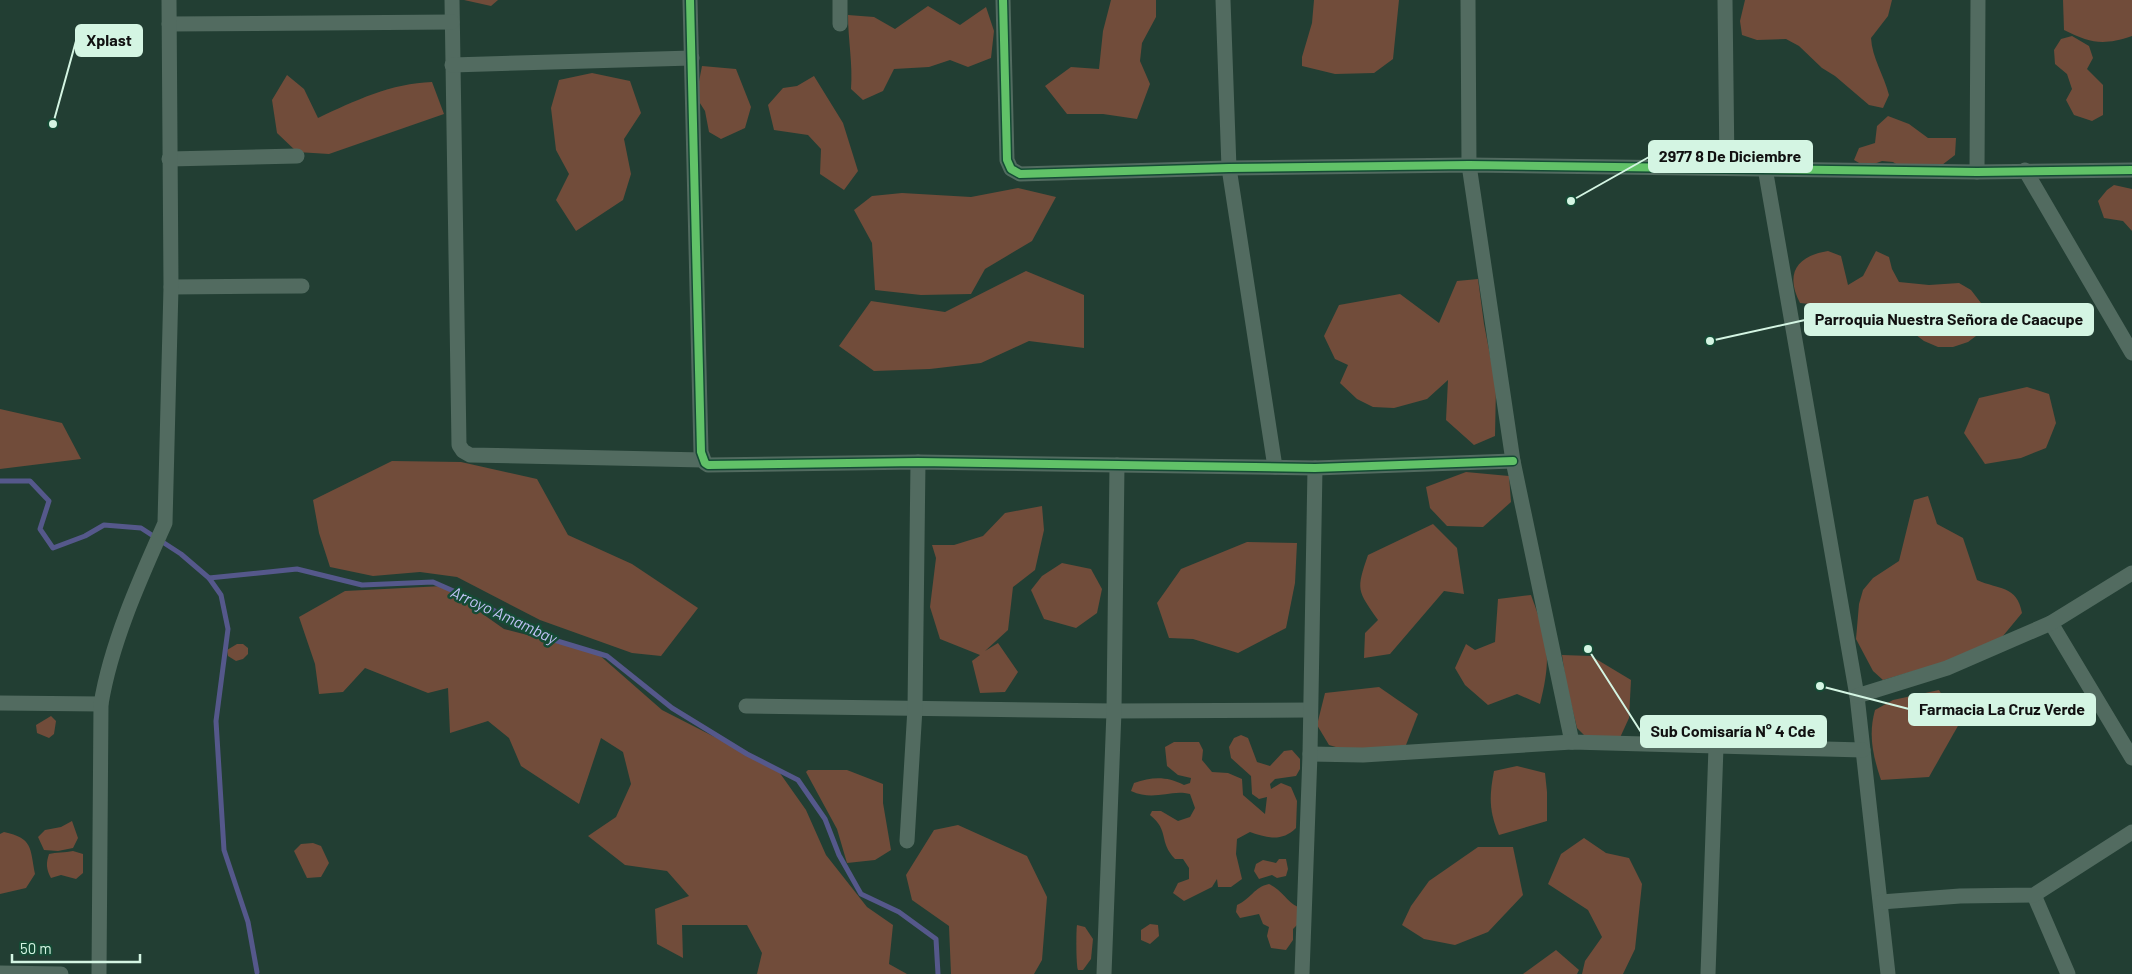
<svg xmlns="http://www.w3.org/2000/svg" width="2132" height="974" viewBox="0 0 2132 974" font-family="Barlow,sans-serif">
  <rect width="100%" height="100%" fill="#223e33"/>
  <g fill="#714c3a">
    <polygon points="464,0 498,0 491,6"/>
    <polygon points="1111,0 1156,0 1156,17 1142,43 1140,61 1150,84 1137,119 1103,114 1067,114 1045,86 1071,67 1099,69 1103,31"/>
    <polygon points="1314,0 1399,0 1393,59 1374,73 1335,74 1302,66 1302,57 1312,23"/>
    <path d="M1745,0h147l-4,16 -17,22c1,20 13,37 18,57l-6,13 -14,-3 -34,-29 -13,-8 -23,-22 -13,-7 -29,1 -15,-5 -2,-14z"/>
    <path d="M2063,0h69v36c-30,10 -41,7 -68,-6z"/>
    <path d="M928,6l32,19 26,-18 8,24 -3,27 -23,9 -18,-7 -21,7 -35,2 -11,22 -20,9 -12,-11c2,-25 -3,-49 -3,-74l26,2 21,12z"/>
    <polygon points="2072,36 2089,46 2093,58 2087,69 2103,85 2103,115 2092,121 2074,115 2066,100 2072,89 2067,74 2055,64 2054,50 2061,39"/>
    <polygon points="702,66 736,69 751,107 745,128 721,139 709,132 705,111 696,97"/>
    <polygon points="592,73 630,81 641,113 624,139 631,174 623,200 576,231 556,200 569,174 556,150 551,108 559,80"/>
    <path d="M287,75l17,14 14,29c36,-17 74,-35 114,-36l12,32 -115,40 -32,-2 -20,-19 -5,-33z"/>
    <polygon points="814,76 843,123 858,171 844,190 820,174 821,149 808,135 774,130 768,105 783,88 797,86"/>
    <polygon points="1888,116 1909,124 1928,138 1956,138 1955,155 1942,165 1904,169 1893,162 1882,161 1866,167 1854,160 1859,148 1875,143 1877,126"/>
    <polygon points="2114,185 2132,189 2132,231 2123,221 2104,218 2098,201 2107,190"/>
    <polygon points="1018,188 1056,197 1032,241 985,269 971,294 921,295 875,290 872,243 854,210 872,196 902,193 971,197"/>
    <path d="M1828,251l13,5 7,29 15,-9 13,-25 13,6 3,12 7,13 30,3 30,-2 12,7 10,13 5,15 -6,15 -12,9 -15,5h-15l-14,-6 -38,-29 -86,-9c-15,-29 -4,-47 28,-52z"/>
    <polygon points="1026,271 1084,295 1084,348 1029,341 981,363 930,369 874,371 839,346 871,301 945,312"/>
    <polygon points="1478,279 1484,324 1496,386 1495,436 1474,445 1446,420 1448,380 1427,399 1394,408 1373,407 1357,399 1340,383 1348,365 1335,359 1324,336 1339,305 1400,294 1439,323 1457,281"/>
    <polygon points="2027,387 2049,394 2056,423 2046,448 2021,458 1985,464 1964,433 1979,398"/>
    <polygon points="0,409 62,423 81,459 0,469"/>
    <polygon points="392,461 461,462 537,479 568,535 632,564 698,608 661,656 632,653 540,620 457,577 420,572 373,576 330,567 319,533 313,500"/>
    <polygon points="1466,472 1509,476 1511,502 1483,527 1447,526 1430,508 1426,487"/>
    <path d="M1928,496l9,28 26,14 14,42c22,10 40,5 45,33l-29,35 -110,32 -10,-9 -17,-32 3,-35 4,-14 10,-12 26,-17 15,-61z"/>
    <polygon points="1042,506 1044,530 1035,570 1013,587 1008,630 985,651 998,643 1018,672 1005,692 980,693 972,661 980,655 940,639 930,607 936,558 932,545 954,545 983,536 1005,513"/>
    <path d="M1433,524l24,24 7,46 -20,-3 -54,63 -26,4 1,-25 13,-13c-21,-30 -22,-30 -10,-65z"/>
    <polygon points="1247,542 1297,543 1295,583 1286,628 1238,653 1193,639 1169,638 1157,603 1181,569"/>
    <polygon points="1062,563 1091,569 1102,589 1097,613 1076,628 1044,619 1031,590 1042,576"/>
    <polygon points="443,586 504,629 597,653 662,710 777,769 806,810 826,855 867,907 893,925 889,964 907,974 757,974 762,953 747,925 682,925 683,958 657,944 655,909 689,896 667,871 625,865 588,836 616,817 631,784 623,752 601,738 579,804 521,766 509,738 488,721 450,733 448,688 428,693 365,668 343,692 319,694 315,664 299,617 345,591"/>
    <path d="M1531,595c17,46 21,61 9,109l-23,-10 -29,11 -23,-20 -10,-17 11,-24 9,6 20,-8 3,-43z"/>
    <polygon points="237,644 243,644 248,648 248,654 243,659 236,661 228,656 227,650"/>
    <polygon points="1562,655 1591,656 1631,680 1629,718 1618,742 1594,745 1577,728 1566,683"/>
    <polygon points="1379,687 1418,714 1406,745 1363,755 1329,745 1317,725 1325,693"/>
    <path d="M1939,690l20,34 -30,53 -48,3c-8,-24 -13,-45 -6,-70l18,-10z"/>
    <polygon points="51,716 56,721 54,734 49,738 37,733 36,725"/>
    <path d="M1241,735l7,3 9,24 13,4 14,-15 8,-1 8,9v10l-4,7 -21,3 -5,5 1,5 10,-6 10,4 6,14 -1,27c-14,14 -29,10 -46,4l-13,7 -1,15 6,25 -11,8h-13l-1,-8 -5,8 -28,14 -11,-8 5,-10 11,-4v-11l-6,-9h-8c-17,-18 -5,-28 -25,-44l2,-4h9l17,10 12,-4 5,-9 -5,-14c-21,-5 -35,8 -59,-3l3,-8c18,-6 32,-7 50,2l6,-2 1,-5 -13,-3 -11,-9 -2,-19 9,-5h25l4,8 -1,10 10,12 16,1 14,6 1,16 22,19 2,-17 -8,2 -7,-5 -1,-18 -20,-18 -2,-11 5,-9z"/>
    <path d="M1517,766l28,7 2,19v29l-48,14c-10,-24 -10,-38 -5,-64z"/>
    <polygon points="808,770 847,770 883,784 883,803 891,850 875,860 847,863 837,829 806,772"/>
    <polygon points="72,821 78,838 73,848 58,851 44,850 38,837 45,830 61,827"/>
    <polygon points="958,825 1027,856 1047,897 1042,960 1034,974 951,974 949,926 912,900 906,875 934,830"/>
    <path d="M4,832c29,6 26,16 31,42l-9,14 -26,6v-60z"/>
    <polygon points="1584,838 1606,853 1629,858 1642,884 1635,949 1623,974 1582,974 1585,961 1602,937 1588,910 1548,884 1561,854"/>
    <polygon points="313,843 321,846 329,863 321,877 307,878 294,851 301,844"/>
    <polygon points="1478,847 1513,847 1523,895 1488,932 1455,945 1424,939 1402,925 1411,906 1429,881"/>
    <path d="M73,851l10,3v19l-7,6 -15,-4 -10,3c-5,-9 -5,-15 -2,-24 7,-2 16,-1 24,-3z"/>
    <polygon points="1279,859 1286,859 1288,869 1286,876 1277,878 1272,875 1259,879 1254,871 1256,864 1263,860 1276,863"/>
    <path d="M1269,884c13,6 17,17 29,23l-1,18 -4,4v11l-7,10 -15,-2 -4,-12 2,-9 -6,-3 -4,-10 -19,4 -4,-6 1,-7c14,-6 17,-18 32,-21z"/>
    <polygon points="1150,924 1158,925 1159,936 1150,944 1141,940 1141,930"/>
    <path d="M1077,925l8,2 8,12 -2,20 -8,11h-5c-2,-3 -2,-40 -1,-45z"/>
    <polygon points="1556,950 1579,970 1577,974 1523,974"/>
  </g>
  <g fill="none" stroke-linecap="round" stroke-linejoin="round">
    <g stroke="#55588b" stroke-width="5">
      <polyline points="0,481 30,481 49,501 40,529 53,548 85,536 104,525 141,528 181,554 209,578 297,569 362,585 433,582 474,600 544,637 607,656 672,708 747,754 798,780 825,819 839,855 861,894 899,912 936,939 938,974"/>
      <polyline points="209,578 221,595 228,629 216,721 224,850 248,922 257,972"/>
    </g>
    <g stroke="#526b60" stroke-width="15">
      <polyline points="452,0 459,445 463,451 470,455 703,460"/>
      <polyline points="690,0 701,452 705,463 708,465 918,462 1315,468 1513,461"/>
      <polyline points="840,0 840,24"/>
      <polyline points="1003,0 1007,160 1011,169 1020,174 1229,168 1469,165 1977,172 2132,170"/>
      <polyline points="1223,0 1229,168 1275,467"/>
      <polyline points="1468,0 1469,165 1513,461 1572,742"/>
      <polyline points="1725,0 1727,167"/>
      <polyline points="169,24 452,22"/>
      <polyline points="452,65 692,58"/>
      <polyline points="169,159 297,156"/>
      <polyline points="1765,168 1857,696 1888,974"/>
      <polyline points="2025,170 2132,353"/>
      <polyline points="1977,172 1978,0"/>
      <polyline points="171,287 302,286"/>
      <polyline points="2051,623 2132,758"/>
      <polyline points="1857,696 1947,668 2051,623 2132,573"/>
      <polyline points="0,703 101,704"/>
      <polyline points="746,706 1114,711 1310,710"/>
      <polyline points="1310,754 1363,755 1572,742 1863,750"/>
      <polyline points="907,841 915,708 918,462"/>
      <polyline points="2034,895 2068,974"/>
      <polyline points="1881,902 1960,896 2034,895 2132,832"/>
      <polyline points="0,973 61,974"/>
      <path d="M99,974l2,-270c10,-61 39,-125 64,-181l6,-236 -2,-287"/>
      <polyline points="1104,974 1114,711 1117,465"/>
      <polyline points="1302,974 1310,754 1315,468"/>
      <polyline points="1708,974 1716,747"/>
    </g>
    <g stroke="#154b35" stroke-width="11">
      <g id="cycleway">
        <polyline points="690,0 701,452 705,463 708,465 918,462 1315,468 1513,461"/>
        <polyline points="1003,0 1007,160 1011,169 1020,174 1229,168 1469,165 1977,172 2132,170"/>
      </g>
    </g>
    <use href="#cycleway" stroke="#61c268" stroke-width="8"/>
  </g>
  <g text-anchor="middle" stroke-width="5" stroke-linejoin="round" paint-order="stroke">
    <g font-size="16" font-style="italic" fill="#c1c3f7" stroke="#154b35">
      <text transform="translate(504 615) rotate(25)" y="6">Arroyo Amambay</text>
    </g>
  </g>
  <path fill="none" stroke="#d4f5e3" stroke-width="2" d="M53 124L76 41M1571 201L1649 157M1710 341L1805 320M1820 686L1909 709M1588 649L1641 732"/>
  <g fill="#d4f5e3" stroke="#154b35" stroke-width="2">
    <circle cx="53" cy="124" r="5"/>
    <circle cx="1571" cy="201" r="5"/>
    <circle cx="1710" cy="341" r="5"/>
    <circle cx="1820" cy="686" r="5"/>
    <circle cx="1588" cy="649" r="5"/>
  </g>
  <g fill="#d4f5e3" stroke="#d4f5e3" stroke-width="2">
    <rect x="76" y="25" width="66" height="31" rx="5"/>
    <rect x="1649" y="141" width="163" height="31" rx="5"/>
    <rect x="1805" y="304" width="288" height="31" rx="5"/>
    <rect x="1909" y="694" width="186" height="31" rx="5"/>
    <rect x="1641" y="716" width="185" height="31" rx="5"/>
  </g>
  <g font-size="16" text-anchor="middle" font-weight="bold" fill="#111">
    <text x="109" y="46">Xplast</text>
    <text x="1730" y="162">2977 8 De Diciembre</text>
    <text x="1949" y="325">Parroquia Nuestra Señora de Caacupe</text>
    <text x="2002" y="715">Farmacia La Cruz Verde</text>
    <text x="1733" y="737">Sub Comisaría N° 4 Cde</text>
  </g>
  <path d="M12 954v8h128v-8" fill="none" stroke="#d4f5e3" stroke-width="2.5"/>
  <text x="20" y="954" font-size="15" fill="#d4f5e3" stroke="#154b35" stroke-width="4" paint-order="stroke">50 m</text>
</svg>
